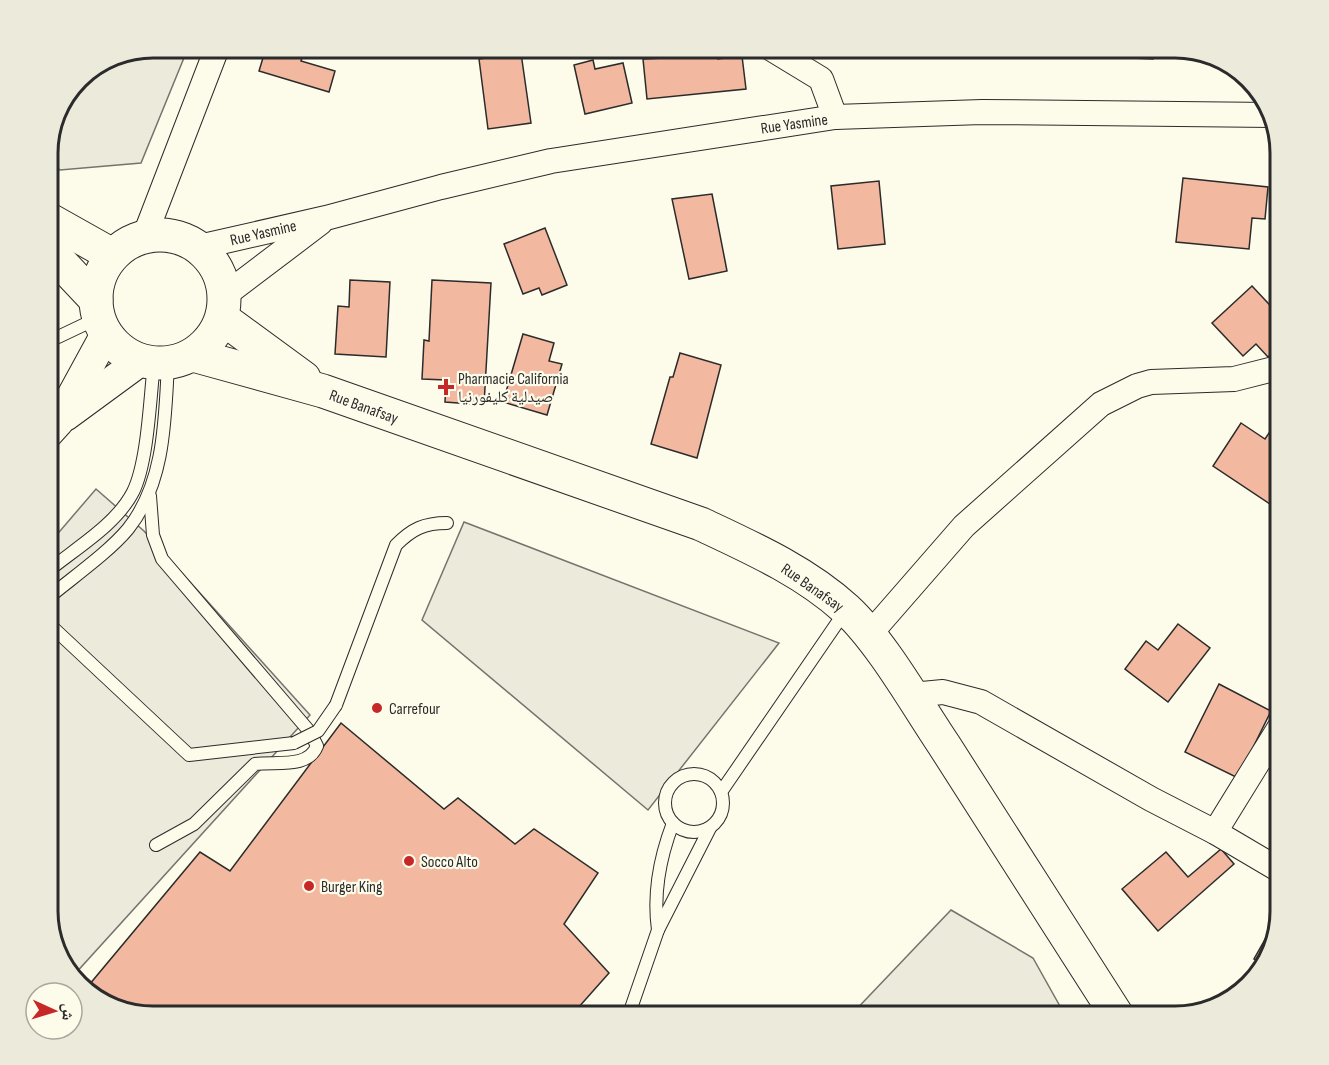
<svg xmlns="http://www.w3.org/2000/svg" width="1329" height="1065" viewBox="0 0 1329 1065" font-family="'Sofia Sans Condensed','Noto Naskh Arabic',sans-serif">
  <rect width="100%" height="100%" fill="#fdfbea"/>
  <g fill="#ecebdb" stroke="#74746e" stroke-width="1.5">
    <path d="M153,48h35l-47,115 -81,7 -12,-11c0,-29 12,-65 35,-84 11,-9 55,-21 70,-27z"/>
    <polygon points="951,910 1033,958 1066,1017 849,1017"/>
  </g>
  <g fill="#eceadb" stroke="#74746e" stroke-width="1.5">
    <polygon points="96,489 144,531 310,715 73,976 59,958 48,918 48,545"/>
    <polygon points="464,522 779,643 648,810 422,620"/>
  </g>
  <g fill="#f2b8a0" stroke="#2b2b2b" stroke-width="1.5">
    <polygon points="266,48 305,48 301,61 335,71 329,92 259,71"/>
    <polygon points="662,48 717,48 718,59 742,56 746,89 647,99 643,59 663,58"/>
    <polygon points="1109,48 1153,48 1153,59 1109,57"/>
    <polygon points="521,53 531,123 488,129 479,59"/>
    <polygon points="593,60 595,69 623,63 632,103 585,114 574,65"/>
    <polygon points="1183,178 1268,187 1265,219 1252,218 1249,249 1176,242"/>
    <polygon points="879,181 885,244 838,249 831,186"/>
    <polygon points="712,194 727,271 689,279 672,199"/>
    <polygon points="545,228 567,285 542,295 539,288 523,294 504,244"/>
    <polygon points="350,280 390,282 386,357 335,354 338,306 349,307"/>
    <polygon points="432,280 491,283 484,405 445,402 446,380 422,379 424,340 429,341"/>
    <polygon points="1252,286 1281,317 1281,344 1268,357 1256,344 1243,356 1212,323"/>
    <polygon points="523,334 554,343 549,361 562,364 547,415 503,402"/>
    <polygon points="680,353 721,365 697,458 651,444 670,377 673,377"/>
    <polygon points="1241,423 1265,439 1271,430 1281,437 1281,499 1276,508 1213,466"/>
    <polygon points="1178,624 1210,648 1168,702 1125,669 1146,641 1158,650"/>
    <polygon points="1219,684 1271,711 1238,778 1185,752"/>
    <polygon points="341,723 444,809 458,798 515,844 534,829 598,873 564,924 609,973 570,1017 153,1017 84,991 200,852 230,871"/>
    <polygon points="1221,849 1234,864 1158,931 1122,889 1166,852 1188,877"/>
    <polygon points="1281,911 1281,912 1262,963 1254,959"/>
  </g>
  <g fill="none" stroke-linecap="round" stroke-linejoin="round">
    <g stroke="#2b2b2b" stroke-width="14">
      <g id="service">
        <polyline points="48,338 58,337 98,318"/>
        <path d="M150,496l3,39 9,24 148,173 7,14c-9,23 -41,15 -62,18l-61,60 -38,21"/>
        <path d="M48,571c28,-23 68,-46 85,-79 15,-30 17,-95 21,-129"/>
        <path d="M48,598c24,-20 61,-46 80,-69 37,-46 37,-110 40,-166"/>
        <polyline points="48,623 189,755 294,743"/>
        <path d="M336,705l60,-160c16,-16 28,-22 51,-22"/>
        <circle cx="694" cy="803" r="29"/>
        <polyline points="721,792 846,610"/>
        <path d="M658,930c-5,-36 2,-73 15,-107"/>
        <polyline points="628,1017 658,930 710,828"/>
      </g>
    </g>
    <g stroke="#2b2b2b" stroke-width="26">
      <g id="minor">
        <polyline points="770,48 821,79 835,117"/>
        <polyline points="145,235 217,48"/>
        <polyline points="199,247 326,218 441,187 551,161 835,117 982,112 1272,115"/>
        <polyline points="225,295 320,223"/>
        <polyline points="869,635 964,526 1101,404 1137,386 1151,382 1234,379 1281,367"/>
        <polyline points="914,700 922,694 943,692 981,702 1151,799 1215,832 1281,871"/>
        <polyline points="1215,832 1281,725"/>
      </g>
    </g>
    <g stroke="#2b2b2b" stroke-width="32">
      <g id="tertiary">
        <polyline points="65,416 140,361"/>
        <polyline points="48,433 58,422 106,334"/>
      </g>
    </g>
    <g stroke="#2b2b2b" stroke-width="35">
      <g id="secondary">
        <polyline points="48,219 112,255"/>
        <circle cx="160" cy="299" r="64"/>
        <polyline points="48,249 96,300"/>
        <polyline points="222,318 304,378"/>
        <path d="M193,355l130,36 378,133c51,24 103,47 145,85 35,32 71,96 98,136 58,91 116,181 174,272"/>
      </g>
    </g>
    <use href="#service" stroke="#fdfbea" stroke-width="12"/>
    <use href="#minor" stroke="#fdfbea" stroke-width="24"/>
    <use href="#tertiary" stroke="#fdfbea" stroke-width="30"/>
    <use href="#secondary" stroke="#fdfbea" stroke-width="33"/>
    <g stroke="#2b2b2b" stroke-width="14" stroke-linecap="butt">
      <polyline id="service-bridge" points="294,743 318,731 336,705"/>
    </g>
    <use href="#service-bridge" stroke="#fdfbea" stroke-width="12"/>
  </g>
  <g fill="#c62828" stroke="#fdfbea" stroke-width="2">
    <path d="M443 378h6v6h6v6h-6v6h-6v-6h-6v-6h6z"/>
    <circle cx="377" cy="708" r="6"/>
    <circle cx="409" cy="861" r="6"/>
    <circle cx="309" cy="886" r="6"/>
  </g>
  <g text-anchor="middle" stroke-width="4.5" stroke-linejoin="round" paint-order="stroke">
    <g font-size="16" fill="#2b2b2b" stroke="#fdfbea">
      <text transform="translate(794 123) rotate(-8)" y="6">Rue Yasmine</text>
      <text transform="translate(263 232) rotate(-13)" y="6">Rue Yasmine</text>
      <text transform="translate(364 406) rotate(20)" y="6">Rue Banafsay</text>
      <text transform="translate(813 587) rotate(35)" y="6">Rue Banafsay</text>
    </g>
    <g font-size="16" fill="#2b2b2b" stroke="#fdfbea" text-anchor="start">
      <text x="458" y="384">Pharmacie California<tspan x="458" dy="18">صيدلية كليفورنيا</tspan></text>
      <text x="389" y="714">Carrefour</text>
      <text x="421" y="867">Socco Alto</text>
      <text x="321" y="892">Burger King</text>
    </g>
  </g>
  <path d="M0 0H1329V1065H0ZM153 58H1175A95 95 0 0 1 1270 153V911A95 95 0 0 1 1175 1006H153A95 95 0 0 1 58 911V153A95 95 0 0 1 153 58Z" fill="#eceadb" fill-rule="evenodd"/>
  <path fill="none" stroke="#2b2b2b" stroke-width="3" d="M153 58H1175A95 95 0 0 1 1270 153V911A95 95 0 0 1 1175 1006H153A95 95 0 0 1 58 911V153A95 95 0 0 1 153 58Z"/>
  <g transform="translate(54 1011) rotate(94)"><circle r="28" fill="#fdfbea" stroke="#a9a89e" stroke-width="1.5"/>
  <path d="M0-4.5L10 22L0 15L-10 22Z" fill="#c62828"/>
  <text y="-9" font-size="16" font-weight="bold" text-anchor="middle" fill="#2b2b2b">ش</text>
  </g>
</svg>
